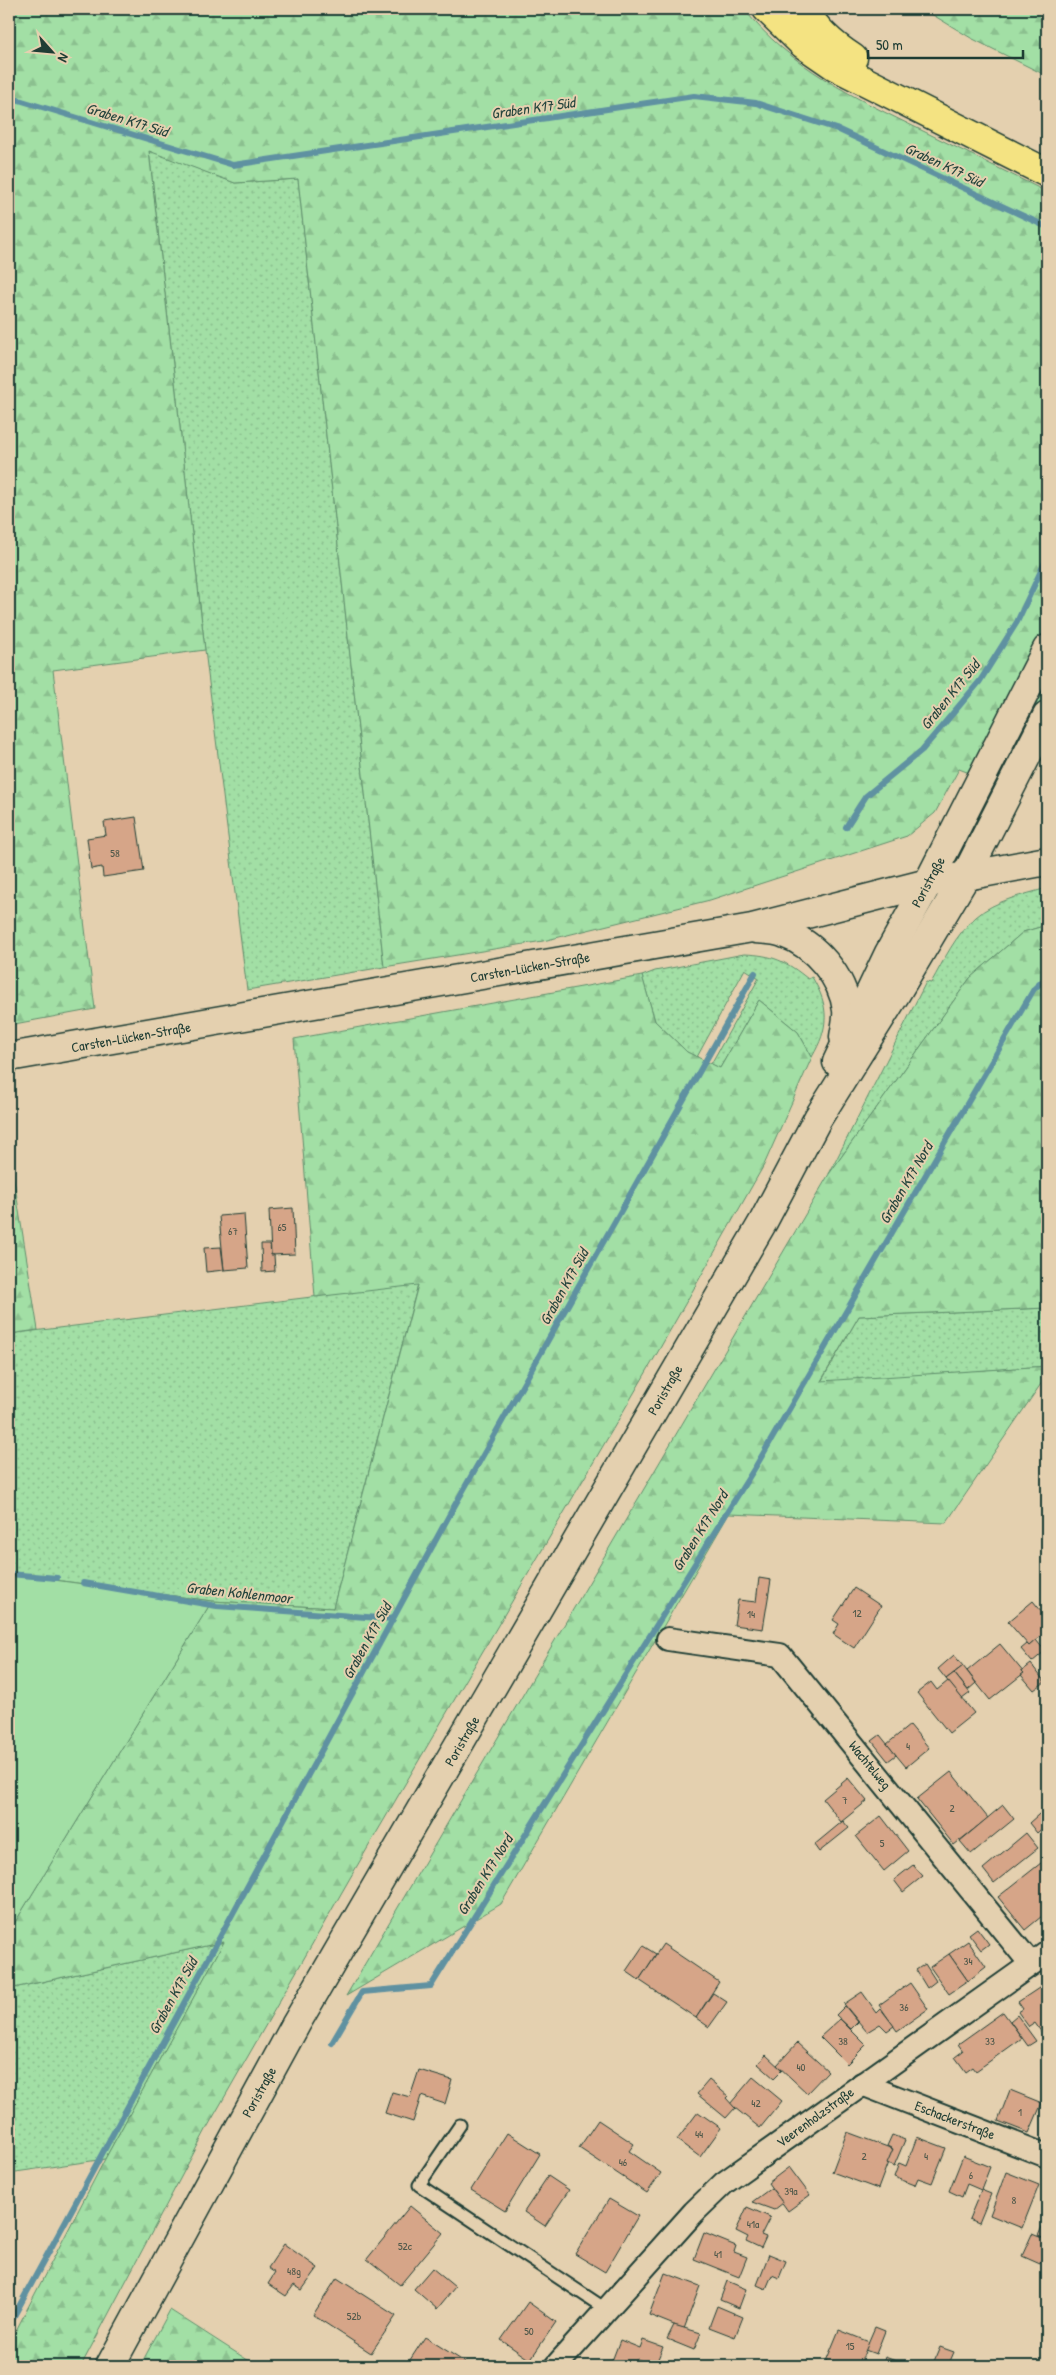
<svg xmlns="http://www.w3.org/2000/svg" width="1056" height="2375" viewBox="0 0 1056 2375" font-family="'Patrick Hand',sans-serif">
  <defs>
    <pattern id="grass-dots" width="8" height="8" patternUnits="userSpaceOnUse" patternTransform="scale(1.25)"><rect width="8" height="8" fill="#a2dfa5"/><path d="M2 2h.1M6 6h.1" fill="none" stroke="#8bc08f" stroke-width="1.8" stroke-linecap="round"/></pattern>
    <pattern id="forest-firs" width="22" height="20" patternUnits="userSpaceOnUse" patternTransform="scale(1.25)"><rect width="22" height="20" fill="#a2dfa5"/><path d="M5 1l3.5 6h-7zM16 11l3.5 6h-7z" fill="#8bc08f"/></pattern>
  </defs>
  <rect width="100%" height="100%" fill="#e4d0af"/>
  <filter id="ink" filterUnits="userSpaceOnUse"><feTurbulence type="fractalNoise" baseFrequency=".02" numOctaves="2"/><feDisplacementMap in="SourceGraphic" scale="10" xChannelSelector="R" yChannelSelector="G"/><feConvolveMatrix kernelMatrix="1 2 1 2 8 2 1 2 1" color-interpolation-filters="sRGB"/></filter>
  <g filter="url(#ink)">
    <g fill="url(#grass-dots)" stroke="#608e6c">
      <polygon points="149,150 235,183 298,179 384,967 247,990 205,650"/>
      <polygon points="1047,683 1047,693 1001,785 996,783"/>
      <path d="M1047,888v37l-24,7 -53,46 -141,196 97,-192 5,1c13,-23 24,-48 45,-66 19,-17 48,-22 71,-29z"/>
      <path d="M744,954c29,1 42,7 64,25l4,-2c18,30 17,51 0,80l-14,-25 -39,-32 -39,68 -9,-4 48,-86 -14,-9 -48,88 -10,-5 -32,-31 -13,-45 13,-5z"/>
      <polygon points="418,1284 333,1608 212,1601 9,1574 9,1334"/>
      <polygon points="1047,1308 1047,1366 821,1382 859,1316"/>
      <polygon points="224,1942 105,2159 9,2173 9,1989"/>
    </g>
    <g fill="url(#forest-firs)" stroke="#608e6c">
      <path d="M9,9h735c46,58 111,89 177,121 42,21 84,41 126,62v433l-75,149 -13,-5 -24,44 -28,23 -197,64 -167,41 -159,26 -86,-788 -63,4 -86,-32 56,499 -152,20 42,339 -86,16z"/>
      <polygon points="923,9 1047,9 1047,76 971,38"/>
      <polygon points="1047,925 1047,1308 859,1316 821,1381 1047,1366 1047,1375 946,1523 729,1514 501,1904 346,1996 829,1174 970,978 1023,932"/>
      <polygon points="642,976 655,1021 687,1052 720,1068 759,1000 798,1032 812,1057 764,1165 651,1364 350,1878 208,2126 81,2366 9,2366 9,2344 105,2159 224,1942 9,1989 9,1932 212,1601 333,1608 418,1285 315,1297 294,1039"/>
      <polygon points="9,1148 38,1330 9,1334"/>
      <polygon points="170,2310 257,2366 140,2366"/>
    </g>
    <polygon fill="#a2dfa5" stroke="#608e6c" points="9,1574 212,1601 9,1932"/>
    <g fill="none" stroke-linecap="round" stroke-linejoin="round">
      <g stroke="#5e91a1" stroke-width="6">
        <polyline points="9,97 233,165 694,96 756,103 837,129 1047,227"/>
        <polyline points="846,827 866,796 922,750 980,681 1017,622 1047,558"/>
        <polyline points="9,1574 57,1578"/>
        <polyline points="83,1583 217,1606 393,1619"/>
        <polyline points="332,2043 362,1992 431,1986 756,1466 1034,989 1047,977"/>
        <polyline points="9,2325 451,1512 755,973"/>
      </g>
    </g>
    <g fill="#d6a588" stroke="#1f3d34">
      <polygon points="136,817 144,871 103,877 102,867 91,869 87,838 106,835 104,822"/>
      <polygon points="293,1208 295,1254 271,1255 269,1210"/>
      <polygon points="244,1214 248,1268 224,1270 219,1216"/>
      <polygon points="261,1244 270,1244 271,1255 274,1255 275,1271 262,1272"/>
      <polygon points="221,1247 224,1270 206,1272 204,1248"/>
      <polygon points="759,1578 771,1580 763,1629 734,1625 738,1600 756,1602"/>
      <polygon points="854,1588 881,1606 854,1648 833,1634 839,1624 833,1620"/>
      <polygon points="1033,1601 1047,1618 1047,1631 1029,1646 1008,1622"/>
      <polygon points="1036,1640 1045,1651 1032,1662 1021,1649 1027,1644 1029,1646"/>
      <polygon points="1000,1644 1024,1673 990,1700 967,1671"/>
      <polygon points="954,1655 963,1666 946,1679 938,1669"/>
      <polygon points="1031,1664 1045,1682 1034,1690 1021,1675 1024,1673 1022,1671"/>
      <polygon points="963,1666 976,1683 968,1690 954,1673"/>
      <polygon points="954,1673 970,1693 962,1699 946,1679"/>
      <polygon points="948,1681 974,1713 949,1733 917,1693 931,1682 937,1690"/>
      <polygon points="910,1725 929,1748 906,1767 887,1744"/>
      <polygon points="880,1735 896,1755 888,1761 872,1741"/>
      <polygon points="951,1772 988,1818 954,1845 917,1799"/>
      <polygon points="848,1778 867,1801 841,1822 823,1799"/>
      <polygon points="1003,1805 1014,1819 971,1854 960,1841"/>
      <polygon points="1047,1807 1047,1824 1037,1833 1029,1823"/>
      <polygon points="881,1816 908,1851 884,1871 856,1836"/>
      <polygon points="843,1821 849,1828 819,1852 814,1845"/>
      <polygon points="1026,1833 1038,1848 994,1883 983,1869"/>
      <polygon points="1046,1859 1047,1912 1025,1930 998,1897"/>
      <polygon points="913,1865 923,1876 903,1892 894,1880"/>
      <polygon points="977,1928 989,1944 981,1950 969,1934"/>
      <polygon points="968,1941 986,1967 968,1981 949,1954"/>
      <polygon points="663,1944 719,1982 696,2018 639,1980"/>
      <polygon points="643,1946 656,1954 639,1980 626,1971"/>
      <polygon points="949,1954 968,1981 949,1994 930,1967"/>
      <polygon points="925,1964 936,1981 927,1988 916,1970"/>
      <polygon points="910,1983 928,2009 897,2031 879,2005"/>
      <polygon points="1042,1986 1047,1994 1047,2040 1035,2023 1029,2027 1018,2012 1023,2009 1018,2002"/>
      <polygon points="862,1992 877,2013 881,2009 894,2026 887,2031 880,2024 867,2032 844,2004"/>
      <polygon points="713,1993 727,2002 709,2027 696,2018"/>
      <polygon points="845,2006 858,2022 851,2029 836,2015"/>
      <polygon points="1003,2012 1022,2038 976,2071 973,2067 966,2072 955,2057 963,2051 958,2044"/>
      <polygon points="1017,2015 1036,2041 1028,2046 1010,2021"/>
      <polygon points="840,2019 866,2045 847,2064 820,2037"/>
      <polygon points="797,2043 828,2071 807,2093 777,2065"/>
      <polygon points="766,2055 782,2070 774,2078 758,2064"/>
      <polygon points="419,2070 452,2080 445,2104 421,2096 413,2122 385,2113 392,2092 410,2097"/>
      <polygon points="753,2077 782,2101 760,2128 730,2104"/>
      <polygon points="709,2080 728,2096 726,2098 735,2108 726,2118 697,2094"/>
      <polygon points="1010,2090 1042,2103 1029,2133 998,2121"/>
      <polygon points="698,2112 721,2128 700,2157 677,2140"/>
      <polygon points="598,2120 634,2144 629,2151 661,2173 647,2193 579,2148"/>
      <polygon points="847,2132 893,2149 878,2189 832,2172"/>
      <polygon points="507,2133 540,2154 505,2211 471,2190"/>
      <polygon points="892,2135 905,2140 894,2166 887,2163 893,2149 887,2146"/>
      <polygon points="917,2137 946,2148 932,2183 918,2178 915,2185 894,2177 899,2163 906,2166"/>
      <polygon points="963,2156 990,2167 981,2190 967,2184 962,2197 949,2191"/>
      <polygon points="789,2167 810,2195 788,2211 768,2183"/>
      <polygon points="1006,2172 1039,2185 1022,2228 990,2215"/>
      <polygon points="548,2176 569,2190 545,2226 524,2212"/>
      <polygon points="771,2188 783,2203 774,2210 752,2202"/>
      <polygon points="981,2190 991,2194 979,2223 969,2219"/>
      <polygon points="609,2199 638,2216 605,2272 575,2254"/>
      <polygon points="410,2206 443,2233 400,2285 367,2259"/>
      <polygon points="747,2207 770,2217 761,2235 766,2237 761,2248 746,2241 748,2237 736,2231"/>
      <polygon points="1047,2215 1047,2240 1038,2236"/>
      <polygon points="704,2233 736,2246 734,2252 747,2257 739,2277 694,2259"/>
      <polygon points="1032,2234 1047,2240 1047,2246 1040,2264 1022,2256"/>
      <polygon points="284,2244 318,2268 302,2290 294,2285 286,2296 268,2284 275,2273 268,2268"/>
      <polygon points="769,2254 786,2261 779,2278 772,2275 766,2289 757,2285"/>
      <polygon points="432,2268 455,2287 437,2309 414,2289"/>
      <polygon points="665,2273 700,2286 684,2329 649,2315"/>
      <polygon points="337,2278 396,2316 371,2353 313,2315"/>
      <polygon points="727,2281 746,2289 739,2308 720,2300"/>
      <polygon points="528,2302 556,2322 530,2360 501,2340"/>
      <polygon points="717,2306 743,2317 735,2337 709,2327"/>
      <polygon points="674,2325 701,2333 694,2350 667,2339"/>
      <polygon points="875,2327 885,2331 876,2354 865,2350"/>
      <polygon points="839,2330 869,2342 859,2366 824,2366"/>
      <polygon points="425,2337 471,2366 406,2366"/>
      <polygon points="620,2340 640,2348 643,2340 663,2347 655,2366 637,2359 635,2366 610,2366"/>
      <polygon points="940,2347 954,2352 948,2366 932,2366"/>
      <polygon points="885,2357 909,2366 882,2366"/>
    </g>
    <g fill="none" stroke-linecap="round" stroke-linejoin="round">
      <g stroke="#1f3d34" stroke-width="15">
        <polyline id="lane" points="460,2125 419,2185 607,2310"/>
      </g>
      <g stroke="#1f3d34" stroke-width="26">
        <g id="street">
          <polyline points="668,1639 780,1655 1031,1964"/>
          <polyline points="862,2084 1047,2156"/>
          <polyline points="556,2366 694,2212 724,2183 1047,1953"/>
        </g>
      </g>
      <g stroke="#1f3d34" stroke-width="31">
        <g id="secondary">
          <path d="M756,929c9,1 19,1 27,4 32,11 60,44 64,77 1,8 -2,19 -3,27"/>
          <polyline points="9,1057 752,928 928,883 1047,861"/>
          <polyline points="837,1062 889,953 928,883 1047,649"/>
          <polyline points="110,2366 296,2024 763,1222 818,1118 895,995 965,877 1047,716"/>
        </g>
      </g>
      <g stroke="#1f3d34" stroke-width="31">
        <g id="highway">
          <polyline points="767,9 803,44 835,66 1047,173"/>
          <path d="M804,9c11,20 30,37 49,49"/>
        </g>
      </g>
      <use href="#lane" stroke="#e4d0af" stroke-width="11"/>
      <use href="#street" stroke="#e4d0af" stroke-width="22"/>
      <use href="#secondary" stroke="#e4d0af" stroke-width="28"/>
      <use href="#highway" stroke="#f4e382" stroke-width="28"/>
    </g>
  </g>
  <g text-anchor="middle" stroke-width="4" stroke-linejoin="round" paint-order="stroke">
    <g font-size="11" fill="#4d5749">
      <text x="115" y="857">58</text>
      <text x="282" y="1231">65</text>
      <text x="233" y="1235">67</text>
      <text x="857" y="1617">12</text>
      <text x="751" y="1618">14</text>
      <text x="908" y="1750">4</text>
      <text x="845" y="1804">7</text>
      <text x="952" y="1812">2</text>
      <text x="882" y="1847">5</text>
      <text x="968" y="1965">34</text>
      <text x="904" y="2011">36</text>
      <text x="843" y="2045">38</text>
      <text x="990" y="2045">33</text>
      <text x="801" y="2071">40</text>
      <text x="756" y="2107">42</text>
      <text x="1020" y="2116">1</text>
      <text x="699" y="2138">44</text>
      <text x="864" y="2160">2</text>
      <text x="926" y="2160">4</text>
      <text x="623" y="2166">46</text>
      <text x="971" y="2179">6</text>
      <text x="791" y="2195">39a</text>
      <text x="1014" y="2204">8</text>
      <text x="753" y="2228">41a</text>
      <text x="405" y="2250">52c</text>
      <text x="718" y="2258">41</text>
      <text x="294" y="2275">48g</text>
      <text x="354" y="2320">52b</text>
      <text x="529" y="2335">50</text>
      <text x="850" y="2350">15</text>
    </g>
    <g font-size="14" fill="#1f3d34" stroke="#e4d0af">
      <text transform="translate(928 882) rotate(-62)" y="5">Poristraße</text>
      <text transform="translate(530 967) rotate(-10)" y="5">Carsten-Lücken-Straße</text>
      <text transform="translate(131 1037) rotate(-10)" y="5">Carsten-Lücken-Straße</text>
      <text transform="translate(665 1390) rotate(-60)" y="5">Poristraße</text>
      <text transform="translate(462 1741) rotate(-60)" y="5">Poristraße</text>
      <text transform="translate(870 1765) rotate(51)" y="5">Wachtelweg</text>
      <text transform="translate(259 2092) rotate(-61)" y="5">Poristraße</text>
      <text transform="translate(815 2117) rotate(-36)" y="5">Veerenholzstraße</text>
      <text transform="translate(955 2120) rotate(21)" y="5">Eschackerstraße</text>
    </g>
    <g font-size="15" font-style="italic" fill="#24443d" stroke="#e4d0af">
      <text transform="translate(533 108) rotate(-8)" y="5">Graben K17 Süd</text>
      <text transform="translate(127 120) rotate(17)" y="5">Graben K17 Süd</text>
      <text transform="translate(944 165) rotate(25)" y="5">Graben K17 Süd</text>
      <text transform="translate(950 695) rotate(-51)" y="5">Graben K17 Süd</text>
      <text transform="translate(906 1183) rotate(-60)" y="5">Graben K17 Nord</text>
      <text transform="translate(564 1287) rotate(-61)" y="5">Graben K17 Süd</text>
      <text transform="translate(700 1531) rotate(-58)" y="5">Graben K17 Nord</text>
      <text transform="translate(239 1593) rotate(6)" y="5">Graben Kohlenmoor</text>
      <text transform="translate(367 1641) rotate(-61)" y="5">Graben K17 Süd</text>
      <text transform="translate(485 1875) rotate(-58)" y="5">Graben K17 Nord</text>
      <text transform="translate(173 1996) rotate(-61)" y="5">Graben K17 Süd</text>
    </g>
  </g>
  <rect width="1056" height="2375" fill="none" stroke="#e4d0af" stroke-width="30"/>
  <rect x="15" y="15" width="1026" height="2345" fill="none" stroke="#1f3d34" stroke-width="2" filter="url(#ink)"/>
  <g transform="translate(52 52) rotate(117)" stroke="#e4d0af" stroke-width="4" paint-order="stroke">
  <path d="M0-4L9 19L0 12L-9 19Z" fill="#1f3d34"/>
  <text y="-8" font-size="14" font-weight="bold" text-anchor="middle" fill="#1f3d34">N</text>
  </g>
  <path d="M868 50v8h155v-8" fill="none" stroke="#1f3d34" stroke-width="2.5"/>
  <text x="876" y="50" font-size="15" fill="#1f3d34" stroke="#e4d0af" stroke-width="4" paint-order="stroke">50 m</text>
</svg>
